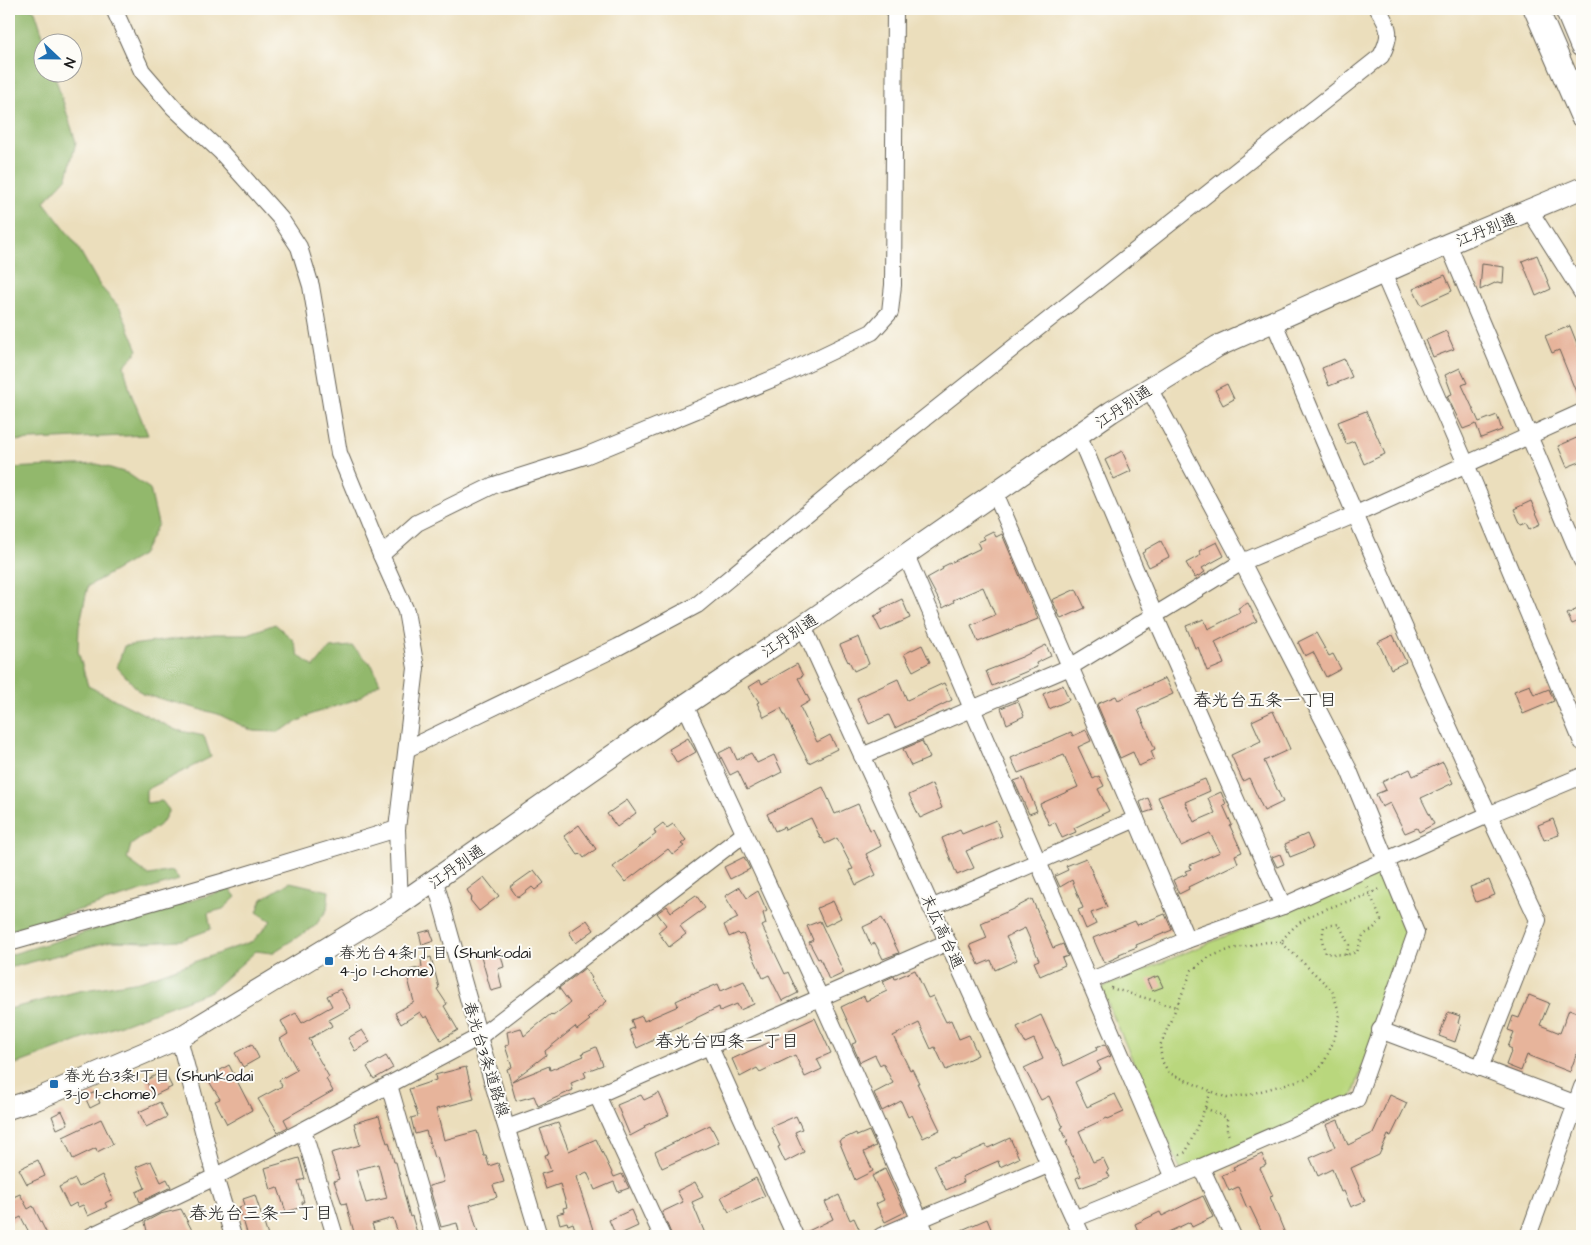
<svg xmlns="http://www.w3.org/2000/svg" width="1591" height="1245" viewBox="0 0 1591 1245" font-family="'Architects Daughter','Klee One',sans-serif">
  <rect width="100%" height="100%" fill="#fdfcf7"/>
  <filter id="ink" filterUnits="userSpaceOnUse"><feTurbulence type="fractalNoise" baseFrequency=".02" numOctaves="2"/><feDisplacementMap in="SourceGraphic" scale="10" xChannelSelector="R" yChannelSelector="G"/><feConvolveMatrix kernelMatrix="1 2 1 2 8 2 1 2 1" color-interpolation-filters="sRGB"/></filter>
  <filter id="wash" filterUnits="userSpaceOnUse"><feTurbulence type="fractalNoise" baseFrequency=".0096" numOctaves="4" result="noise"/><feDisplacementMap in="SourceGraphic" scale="20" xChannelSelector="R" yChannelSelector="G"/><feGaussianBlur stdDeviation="1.12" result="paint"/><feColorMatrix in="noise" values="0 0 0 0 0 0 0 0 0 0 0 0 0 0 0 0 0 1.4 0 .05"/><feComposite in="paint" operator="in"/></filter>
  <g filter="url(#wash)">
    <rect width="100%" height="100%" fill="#ebdebc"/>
    <polygon fill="#b9d77d" stroke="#6a7a4c" points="1384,870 1408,930 1351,1101 1182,1173 1101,988"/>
    <g fill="#92b86c" stroke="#576a44">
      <polygon points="9,9 32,9 35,11 45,42 42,42 42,72 54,73 76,142 67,177 44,202 76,244 100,286 120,308 138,350 124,366 130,391 148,435 9,441"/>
      <polygon points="97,464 127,473 150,489 158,524 142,555 88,586 79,627 78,651 88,686 176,730 204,736 211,757 146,790 146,803 162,801 169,810 162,823 131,845 127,859 149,875 173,871 179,880 9,931 9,468"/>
      <polygon points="275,624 293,640 299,656 314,667 330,648 352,646 372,665 380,683 357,699 312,714 278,732 253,731 218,714 142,694 117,667 124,646 214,634 248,634"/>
      <polygon points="290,882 329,891 327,910 315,926 272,953 256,951 211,991 9,1067 9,1009 79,991 140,981 253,941 271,921 257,912 262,899"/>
      <polygon points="230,889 236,897 223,909 208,913 211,929 182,940 146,942 111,941 9,968 9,955"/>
    </g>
    <g id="blocks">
      <g fill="#e7b49b" fill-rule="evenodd">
        <polygon points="1537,255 1551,289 1536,296 1522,261"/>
        <polygon points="1482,264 1504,267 1503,283 1497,282 1480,290"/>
        <polygon points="1445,275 1452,291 1421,305 1413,289"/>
        <polygon points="1570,326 1582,356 1582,402 1580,402 1559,350 1552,353 1545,336"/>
        <polygon points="1446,331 1454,349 1433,357 1426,340"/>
        <polygon points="1344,359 1352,377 1329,386 1322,368"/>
        <polygon points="1460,368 1467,383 1462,385 1479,422 1497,415 1502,430 1481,438 1476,424 1463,429 1447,396 1452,394 1445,375"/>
        <polygon points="1227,384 1234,399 1223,405 1215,390"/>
        <polygon points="1366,411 1385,454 1364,464 1354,441 1346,444 1338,422"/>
        <polygon points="1579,437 1582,444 1582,461 1567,467 1558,446"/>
        <polygon points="1122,451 1131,471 1114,479 1105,460"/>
        <polygon points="1531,501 1541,524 1530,529 1527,523 1521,525 1514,509"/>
        <polygon points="993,531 996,537 1002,534 1038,619 978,642 971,625 995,615 983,587 953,600 954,602 943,608 927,578 943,569 942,567 981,548 978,542 985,539 983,536"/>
        <polygon points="1161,541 1169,557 1149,567 1142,553 1146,551 1145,550"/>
        <polygon points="1217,542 1224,556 1202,568 1205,572 1195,578 1186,563 1201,555 1199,551"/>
        <polygon points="1076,589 1085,608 1061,619 1052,600"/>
        <polygon points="902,599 910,618 881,631 874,617 883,612 881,609"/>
        <polygon points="1248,603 1257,621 1215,642 1224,664 1207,671 1198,647 1195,648 1186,626 1204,619 1208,629 1240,613 1238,608"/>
        <polygon points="1582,607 1582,620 1572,624 1567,614"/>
        <polygon points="1316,633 1329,656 1333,654 1341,669 1326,677 1313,652 1305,656 1298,642"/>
        <polygon points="1393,635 1406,662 1391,669 1378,642"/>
        <polygon points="859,637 869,664 854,671 849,661 848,662 840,645"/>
        <polygon points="922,645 930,662 913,671 904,654"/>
        <polygon points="1046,645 1051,656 1036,663 1037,667 992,686 986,671 1022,657"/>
        <polygon points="797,664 803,676 798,678 810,701 800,707 817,742 830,735 837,749 809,763 781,708 764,717 757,703 759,702 749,687 760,680 762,684"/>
        <polygon points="1165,678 1173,694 1138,710 1155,749 1151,751 1154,759 1139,766 1133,752 1120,758 1097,704 1116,696 1118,700"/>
        <polygon points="898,679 907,700 944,683 952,700 895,728 889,715 869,724 857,698"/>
        <polygon points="1063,685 1069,700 1049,709 1043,694"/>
        <polygon points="1530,685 1534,695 1549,689 1554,701 1523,714 1514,691"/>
        <polygon points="1018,701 1024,716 1007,724 1001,708"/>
        <polygon points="1273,711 1290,749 1264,761 1283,802 1264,811 1249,778 1243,781 1231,755 1261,741 1252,721"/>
        <polygon points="1086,730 1091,741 1078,747 1093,779 1099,776 1104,786 1098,789 1109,811 1074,828 1076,832 1062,838 1055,822 1049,825 1040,804 1078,787 1064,755 1018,773 1011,758 1071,732 1073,736"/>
        <polygon points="688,738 696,752 677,763 669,749"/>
        <polygon points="922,741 930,758 911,766 903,749"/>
        <polygon points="731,747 737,760 751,753 757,763 774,755 782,772 747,790 738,771 730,775 719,753"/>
        <polygon points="1443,762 1453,783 1421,798 1434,824 1419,832 1417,828 1405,833 1390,803 1382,807 1376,794 1386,790 1382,782 1410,769 1413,776"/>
        <polygon points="1023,778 1037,811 1029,814 1014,781"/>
        <polygon points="1205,779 1210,791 1185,802 1194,822 1215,813 1208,798 1221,792 1226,804 1223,805 1232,825 1230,826 1242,852 1235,855 1238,863 1188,887 1189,889 1179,894 1173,880 1187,874 1185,871 1191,869 1190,865 1220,852 1210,833 1181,846 1158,797"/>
        <polygon points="932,784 942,808 920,818 909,795"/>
        <polygon points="823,787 835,814 858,804 870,830 873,829 881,846 866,854 876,875 856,885 849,870 853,869 837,838 825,844 822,838 821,839 811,818 785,830 784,827 775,831 767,814"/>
        <polygon points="1148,798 1153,810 1144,813 1140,802"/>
        <polygon points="627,800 636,813 617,827 607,814"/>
        <polygon points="1553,819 1559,835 1544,840 1538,825"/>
        <polygon points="996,820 1002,836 966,851 974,868 957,875 942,838 960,830 962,834"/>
        <polygon points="663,823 667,828 673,824 686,840 681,844 684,846 673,855 668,849 625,882 613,867 656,834 654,830"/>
        <polygon points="579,825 596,849 584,858 581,854 578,855 564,836"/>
        <polygon points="1307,834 1313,848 1290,857 1285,844"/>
        <polygon points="1280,854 1284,864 1277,867 1272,857"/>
        <polygon points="744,857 750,869 730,879 724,867"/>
        <polygon points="1086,858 1107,907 1091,913 1096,924 1086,929 1078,910 1083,908 1072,880 1060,887 1055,876 1068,870 1066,866"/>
        <polygon points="534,870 544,883 535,890 532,887 518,898 510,887"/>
        <polygon points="484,877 499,896 479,911 470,900 472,898 467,890"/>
        <polygon points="1489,880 1495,895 1476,902 1470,887"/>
        <polygon points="740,887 747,898 758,891 767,911 763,913 766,924 762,926 785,974 788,972 798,993 782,1001 769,975 763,978 743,934 740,935 738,933 729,937 724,925 738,918 725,896"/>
        <polygon points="696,895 705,908 680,926 686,934 669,947 658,932 666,925 657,913 667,906 671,912"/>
        <polygon points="1032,899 1053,948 1063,944 1068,956 1062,958 1065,965 1040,976 1034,962 1039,960 1025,928 1006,937 1017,960 995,970 991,960 979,965 970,945 987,938 981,923 1011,910"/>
        <polygon points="833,901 841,918 825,926 817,908"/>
        <polygon points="1165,914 1172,930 1136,945 1137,947 1119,954 1120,956 1104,963 1093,938 1135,921 1137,925"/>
        <polygon points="882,918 899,953 883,959 875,943 871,945 863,927"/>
        <polygon points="587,920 594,930 576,943 569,932"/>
        <polygon points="820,921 844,973 829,980 820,958 818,959 809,942 813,940 807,926"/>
        <polygon points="430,930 434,941 422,945 419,933"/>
        <polygon points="500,951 504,967 498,969 502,988 491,991 481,956"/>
        <polygon points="431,957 439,988 437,989 447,1004 444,1006 458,1030 441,1040 427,1016 424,1018 420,1012 401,1024 395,1013 414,1002 406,971 422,967 421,960"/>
        <polygon points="585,968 592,978 590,980 607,1001 588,1018 590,1020 577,1030 575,1027 545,1051 546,1055 512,1081 549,1066 550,1070 584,1056 582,1053 596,1047 603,1065 584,1072 586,1077 571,1083 573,1090 538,1106 534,1096 516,1101 507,1069 512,1067 505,1046 509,1044 507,1032 521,1028 524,1036 551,1014 553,1016 570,1003 559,988"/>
        <polygon points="915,970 928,998 933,996 946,1022 951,1020 959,1039 969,1035 978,1055 946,1070 935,1047 931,1049 919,1023 893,1036 910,1070 912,1069 919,1083 917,1083 940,1130 923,1138 912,1115 908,1117 901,1101 882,1111 874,1093 893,1083 883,1063 880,1065 875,1055 860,1062 852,1044 857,1042 841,1007 864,996 866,1001 887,991 883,981 894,976 895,979"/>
        <polygon points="1158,976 1163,987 1152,991 1147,980"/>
        <polygon points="744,981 754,1004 740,1010 737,1004 720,1011 719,1007 696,1018 696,1019 652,1039 652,1041 637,1048 629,1030 634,1028 631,1020 642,1016 644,1021 676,1007 678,1005 676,1001 693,993 694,994 718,984 721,991"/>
        <polygon points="340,989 351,1008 329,1020 332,1026 309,1039 312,1044 311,1045 329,1077 326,1079 333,1091 284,1119 288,1127 278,1132 258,1099 282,1086 279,1080 297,1070 280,1039 288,1034 281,1021 296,1013 302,1023 332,1006 327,996"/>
        <polygon points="1529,995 1549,1003 1540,1025 1560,1033 1569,1009 1582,1014 1582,1039 1570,1072 1527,1055 1521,1071 1506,1065 1512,1049 1508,1047 1514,1032 1508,1030 1513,1016 1519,1018"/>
        <polygon points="1448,1012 1460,1016 1458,1023 1461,1024 1455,1042 1439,1036"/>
        <polygon points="1041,1015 1064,1066 1097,1050 1096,1048 1105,1044 1111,1056 1097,1062 1101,1069 1075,1082 1087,1107 1115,1094 1124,1112 1108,1119 1107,1118 1079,1131 1093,1162 1103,1158 1109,1171 1107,1172 1110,1177 1080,1188 1076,1178 1081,1176 1066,1142 1068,1142 1061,1128 1063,1127 1049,1096 1041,1100 1024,1068 1043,1059 1034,1039 1025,1043 1017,1027"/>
        <polygon points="815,1018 831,1053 817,1059 822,1069 805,1077 795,1055 760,1072 757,1068 740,1077 732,1059 790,1033 789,1030"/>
        <polygon points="362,1030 370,1042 355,1051 348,1038"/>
        <polygon points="252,1044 259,1058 243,1067 235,1053"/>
        <polygon points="386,1056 393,1068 374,1079 367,1067"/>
        <polygon points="229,1065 252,1110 227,1124 215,1101 220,1099 207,1078"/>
        <polygon points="466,1067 474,1099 436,1109 444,1140 477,1131 484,1156 486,1156 489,1166 498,1163 504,1182 493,1185 497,1197 470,1205 479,1236 460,1236 457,1223 441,1227 429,1186 444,1182 437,1157 434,1158 426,1131 415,1134 411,1118 418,1116 409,1089 436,1080 435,1075"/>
        <polygon points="164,1071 172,1087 153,1096 146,1080"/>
        <polygon points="95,1092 100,1103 90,1108 85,1097"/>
        <polygon points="659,1093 669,1115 644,1126 645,1128 630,1136 617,1105 641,1095 644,1100"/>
        <polygon points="1390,1095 1407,1103 1391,1136 1388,1135 1379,1155 1351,1168 1365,1201 1351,1207 1344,1191 1341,1192 1332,1169 1318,1176 1310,1158 1335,1147 1326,1125 1338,1120 1348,1145 1373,1133"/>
        <polygon points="160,1102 167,1117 146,1127 139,1112"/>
        <polygon points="62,1111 68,1124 57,1129 52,1116"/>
        <path d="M379,1116l8,27 2,-1 5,20h2l14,55 2,-1 6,20h-19l-6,-18 -21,6 4,12h-21l-9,-33 -4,1 -8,-23 5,-2 -8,-26 29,-8 -6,-22zM378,1164l9,34 -21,5 -10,-33z"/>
        <polygon points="796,1116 802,1129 795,1132 804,1152 785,1162 778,1147 780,1146 771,1127"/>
        <polygon points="101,1119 113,1144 97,1152 96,1148 73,1159 63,1137"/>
        <polygon points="558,1123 569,1151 596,1139 614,1177 622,1174 629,1188 618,1192 614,1182 595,1190 587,1172 576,1177 595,1236 577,1236 573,1223 568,1225 567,1222 560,1224 557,1214 564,1212 563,1208 567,1207 560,1184 546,1189 541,1174 551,1171 545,1155 549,1154 540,1129"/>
        <polygon points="710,1125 719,1142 662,1168 655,1152"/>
        <polygon points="869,1131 876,1146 864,1152 873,1171 855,1180 839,1141 856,1133 857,1136"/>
        <polygon points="1010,1138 1019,1158 1000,1167 998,1161 962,1177 964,1182 946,1190 934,1165 953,1157 954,1159 986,1145 988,1148"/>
        <polygon points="1262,1154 1266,1165 1260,1168 1273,1196 1270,1197 1286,1236 1264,1236 1250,1207 1247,1208 1238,1187 1229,1191 1222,1175 1235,1170 1233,1167"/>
        <polygon points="299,1158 305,1179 298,1181 304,1202 302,1202 303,1207 286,1212 278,1188 271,1190 265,1168"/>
        <polygon points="38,1160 45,1176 27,1184 19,1169"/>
        <polygon points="151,1161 161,1182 167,1179 171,1187 140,1202 136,1192 145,1188 136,1167"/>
        <polygon points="885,1169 905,1212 885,1222 876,1204 884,1200 872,1176"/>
        <polygon points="102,1175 113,1199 105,1203 107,1207 88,1216 83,1205 78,1207 76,1203 69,1207 59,1187 75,1179 79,1187"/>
        <polygon points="756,1178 765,1196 729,1212 721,1197"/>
        <polygon points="695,1182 703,1197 692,1202 706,1236 672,1236 662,1212 683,1202 677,1191"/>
        <polygon points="20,1194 28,1209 33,1206 48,1236 31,1236 21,1217 9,1223 9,1199"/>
        <polygon points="255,1195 268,1236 248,1236 239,1207 245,1205 243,1199"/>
        <polygon points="839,1195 850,1220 854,1218 860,1231 847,1236 805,1236 804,1233 833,1219 825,1202"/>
        <polygon points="1203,1196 1213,1217 1192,1227 1190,1222 1160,1236 1140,1236 1135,1224 1160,1212 1162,1216"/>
        <polygon points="181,1209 195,1236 148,1236 145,1222 160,1214"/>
        <polygon points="631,1210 638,1226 616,1236 609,1220"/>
        <polygon points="987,1219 994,1236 948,1236"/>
      </g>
    </g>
  </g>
  <g filter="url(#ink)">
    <use href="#blocks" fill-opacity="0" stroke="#646054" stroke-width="1"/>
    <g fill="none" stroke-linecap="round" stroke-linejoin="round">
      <g stroke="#646054" stroke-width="18">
        <g id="minor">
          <polyline points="114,9 142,71 174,108 221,152 280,218 299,247 311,286 339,453 381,555 406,611 416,668 397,829 400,904"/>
          <polyline points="1530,211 1582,293"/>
          <polyline points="1448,244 1582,561"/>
          <polyline points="1383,273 1466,464 1582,742"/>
          <path d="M1273,320c84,202 171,402 265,600l-58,148"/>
          <polyline points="1079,436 1155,616 1283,906"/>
          <polyline points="995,493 1136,819 1187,940"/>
          <polyline points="381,555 417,523 494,485 585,456 782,375 872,332 890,312 893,285 895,9"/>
          <polyline points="906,555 1174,1178"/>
          <polyline points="803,626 1082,1236"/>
          <polyline points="685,705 820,997 927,1236"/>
          <path d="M407,749l211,-102 79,-42 166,-138 518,-411c11,-21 9,-28 -3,-47"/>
          <polyline points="862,756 1070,667 1242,562 1354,515 1582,412"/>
          <polyline points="435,881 479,1037 539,1236"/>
          <polyline points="931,908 1136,819"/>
          <polyline points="9,943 222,882 397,829"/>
          <polyline points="1089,981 1187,940 1283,906 1488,815 1582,776"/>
          <polyline points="1380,1030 1582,1106"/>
          <polyline points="179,1038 215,1177 233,1236"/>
          <polyline points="709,1045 795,1236"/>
          <polyline points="389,1085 433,1236"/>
          <polyline points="597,1095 662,1236"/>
          <polyline points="507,1128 597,1095 948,942"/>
          <polyline points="303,1130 335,1236"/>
          <polyline points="1201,1167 1233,1236"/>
          <polyline points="1074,1219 1201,1167 1357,1099 1416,933 1348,768 1242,562 1149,388"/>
          <polyline points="91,1236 215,1177 479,1037 744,834"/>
          <polyline points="881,1236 1048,1165"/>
          <polyline points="1528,1236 1582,1087"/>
        </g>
      </g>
      <g stroke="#646054" stroke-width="23">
        <polyline id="major" points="9,1108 37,1099 179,1038 400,904 685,705 803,626 1111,412 1218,346 1448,244 1582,188"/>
      </g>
      <g stroke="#646054" stroke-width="26">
        <g id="highway">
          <polyline points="1536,9 1582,115"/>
          <polyline points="1567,9 1582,45"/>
        </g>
      </g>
      <g stroke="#646054" stroke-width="2.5" stroke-dasharray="1 4" stroke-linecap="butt">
        <path d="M1281,942h-14l-36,7 -22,8 -17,13 -32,76 2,15 7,12 58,25 20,-3 60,-17 16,-13 11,-25 6,-25 -8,-25 -51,-48c26,-37 65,-35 101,-54"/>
        <polyline points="1346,955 1349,945 1339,924 1324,926 1322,940 1325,953 1346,955 1357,952 1363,935 1372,930 1381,920 1366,884"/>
        <polyline points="1111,988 1176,1007"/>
        <polyline points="1205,1107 1211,1092"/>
        <polyline points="1180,1155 1186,1152 1205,1108 1227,1118 1227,1131 1230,1138"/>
      </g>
      <use href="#minor" stroke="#fff" stroke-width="16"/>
      <use href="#major" stroke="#fff" stroke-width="21"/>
      <use href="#highway" stroke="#fff" stroke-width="24"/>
    </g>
  </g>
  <g fill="#1f6fb2" stroke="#fdfcf7" stroke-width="2">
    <rect x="324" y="956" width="10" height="10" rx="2.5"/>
    <rect x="49" y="1079" width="10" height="10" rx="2.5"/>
  </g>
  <g text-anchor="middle" stroke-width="4" stroke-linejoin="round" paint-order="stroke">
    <g font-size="16" fill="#1c1c1c" stroke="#fdfcf7">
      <text transform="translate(1486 229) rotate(-22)" y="6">江丹別通</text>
      <text transform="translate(1123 406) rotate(-34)" y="6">江丹別通</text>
      <text transform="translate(789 635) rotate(-34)" y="6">江丹別通</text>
      <text transform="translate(456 866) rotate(-35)" y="6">江丹別通</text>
      <text transform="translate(943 931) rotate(65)" y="6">末広高台通</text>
      <text transform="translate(487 1059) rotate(73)" y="6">春光台3条道路線</text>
    </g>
    <g font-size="16" fill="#1c1c1c" stroke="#fdfcf7" text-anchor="start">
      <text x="339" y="958">春光台4条1丁目 (Shunkodai<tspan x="339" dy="18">4-jo 1-chome)</tspan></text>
      <text x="64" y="1081">春光台3条1丁目 (Shunkodai<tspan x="64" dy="18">3-jo 1-chome)</tspan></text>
    </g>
    <g font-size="18" fill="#1c1c1c" stroke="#fdfcf7">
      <text x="1265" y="706">春光台五条一丁目</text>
      <text x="727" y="1047">春光台四条一丁目</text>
      <text x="261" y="1219">春光台三条一丁目</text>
    </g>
  </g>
  <rect width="1591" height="1245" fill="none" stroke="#fdfcf7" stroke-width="30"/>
  <g transform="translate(58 58) rotate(112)"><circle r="24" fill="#fdfcf7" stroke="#a3a29f"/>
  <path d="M0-4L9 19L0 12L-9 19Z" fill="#1f6fb2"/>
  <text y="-8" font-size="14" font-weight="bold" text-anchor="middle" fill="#1c1c1c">N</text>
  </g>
</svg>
